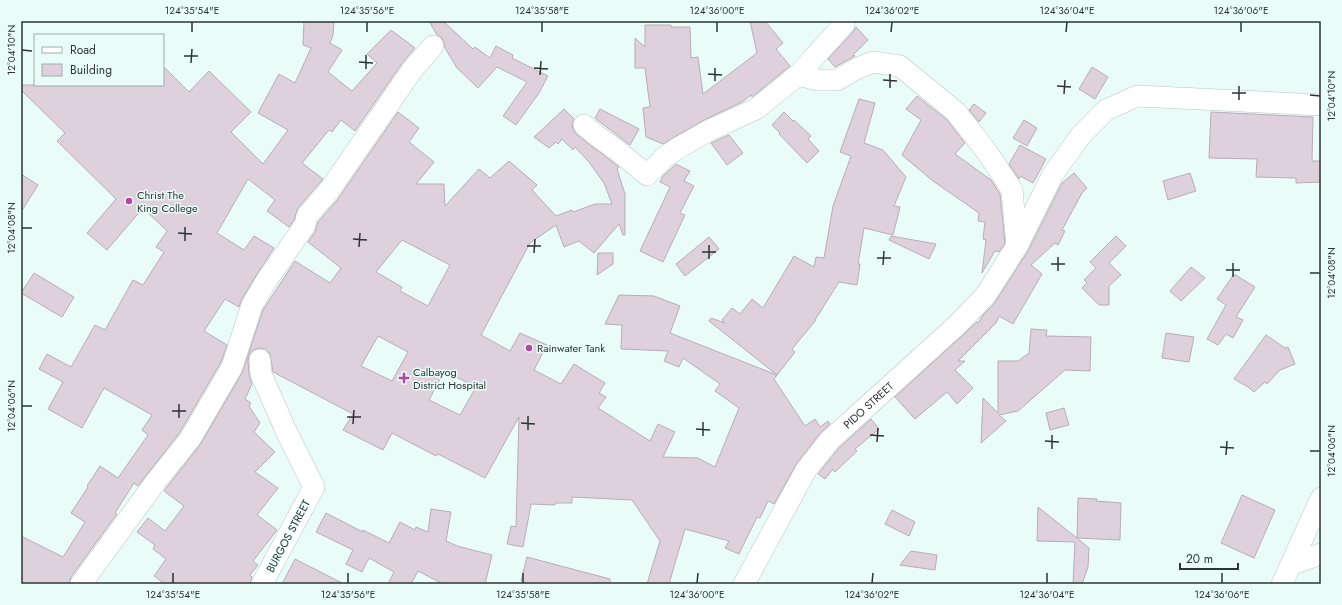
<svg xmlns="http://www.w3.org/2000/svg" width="1342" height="605" viewBox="0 0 1342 605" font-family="Jost,sans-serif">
  <rect width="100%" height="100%" fill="#eafcf8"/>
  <g fill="#ded1db" stroke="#b9acb6" fill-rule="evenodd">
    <polygon points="304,21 334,21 333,35 330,43 342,50 328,72 352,91 377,63 367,54 391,30 415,48 403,62 355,131 341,120 332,132 329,130 302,163 323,179 298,208 294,220 289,227 267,211 275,200 248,179 217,233 244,250 254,236 274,248 257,274 242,299 239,307 225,299 204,331 227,345 221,362 180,432 138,486 134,483 115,513 117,514 71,577 69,584 21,584 21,536 63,557 85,522 71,513 88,487 87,486 100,466 118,478 148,435 142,430 152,415 104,388 82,428 48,409 63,382 39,369 47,354 71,367 95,325 105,330 133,280 143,285 164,252 156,247 167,231 143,208 107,250 87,233 116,199 57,141 65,133 21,90 21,85 163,85 163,66 189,92 209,71 251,112 231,132 263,164 288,130 258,113 279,74 295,83 311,48 303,45"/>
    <polygon points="429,21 443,21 473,49 475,47 490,58 496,46 513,55 512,58 548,76 539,93 516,125 503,116 527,82 497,67 478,88 457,68 445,48 444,42 441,37 437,35"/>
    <polygon points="750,21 765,21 783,43 776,49 790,66 752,97 751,95 742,102 704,120 663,144 646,137 643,108 650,107 645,68 635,68 635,38 645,47 645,25 671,25 671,27 690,27 691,58 698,57 703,94 757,53"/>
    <polygon points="856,27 868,40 853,55 855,56 835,67 828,59 853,32"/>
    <polygon points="1092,67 1108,77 1095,99 1079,89"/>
    <polygon points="917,96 947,120 965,143 955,154 991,180 1000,194 1005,243 999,252 995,251 982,273 986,240 983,239 985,222 978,221 979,213 933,181 902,155 921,120 906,109"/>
    <path d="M859,99l16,4 -11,40 19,7 23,27 -12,29 6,1 -7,28 -29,-7 -6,36h2l-3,21 -18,-3 -24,38h1l-24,29 3,3 -21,27 31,47 10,-7 5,8 8,-6 2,3 -9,8 -24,31 -23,41 -6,-3 -8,17 -3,-1 -18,37 -14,-6 4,-7 -44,-12 -16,55h-22l13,-43 -28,-41 -60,-3v6h-17v2l-24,-1 -8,43 -16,-3 4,-18 5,1 3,-110 -34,61 -47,-24 -2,2 -44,-23 -9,17 -40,-20 10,-16 -80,-42 -3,-18 -4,-5 -6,-1 -7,2 -4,5 -1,6 1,14 3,9 -7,15 6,4 -2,3 11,17 -6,9 21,20 -20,20 23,16 -21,27 20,15 -24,31 5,4 -8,10 2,2 -2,7h-85l-11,-8 12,-17 -13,-10 2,-4 -18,-13 11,-14 17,13 19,-25 -20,-15 36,-46 42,-72 21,-63 32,-49 35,22 11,-15 -33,-26 7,-10 3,-10 20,-23 60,-87 21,16 -10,14 25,20 -18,22h28l1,22 34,-37 11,9 19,-17 28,24 -5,5 24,26 16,-6 1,2 22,-8h17l-8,-21 -15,-21 -14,-15 -2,3 -11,-11 -4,5 -2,-2 -7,6 -15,-11 30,-28 10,10 -2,4 1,6 3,5 43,33 -2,2 8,25v41h-2l-4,-11 -25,29 -15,-12 -15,6 -8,-22 -26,18 -49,92 29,16 10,-18 27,12 -13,25 27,14 13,-20 31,19 -6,10 7,4 -8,11 52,33 8,-17 17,8 -12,25 35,1 17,9 24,-59 -24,-17 5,-7 -37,-26 -4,9 -15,-6 4,-10 -47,-2 1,-24 -17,-1 14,-29 35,1 26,10 -10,27 107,42 -68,-54 2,-3 14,5 -3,-3 10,-12 8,6 12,-15 11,9 31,-52 20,11 2,-10 8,1 9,-52 18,-50 -11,-4zM402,240l48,25 -22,41 -28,-15 2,-4 -26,-15zM378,336l30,16 -16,29 -31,-15zM444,371l32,16 -16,28 -31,-15z"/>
    <polygon points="974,104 986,113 979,122 969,110"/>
    <polygon points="600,109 639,129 630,145 595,118"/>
    <polygon points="784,112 793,121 794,120 811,136 808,139 819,151 807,163 779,134 780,133 772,125"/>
    <polygon points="1211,112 1313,117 1312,161 1321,161 1321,182 1296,183 1296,178 1256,177 1257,159 1209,158"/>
    <polygon points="1024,120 1037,128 1027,146 1013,138"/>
    <polygon points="729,135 743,153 727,165 711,143"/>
    <polygon points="1020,145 1046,159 1033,183 1020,176 1019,179 1009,164"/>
    <polygon points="676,164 690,171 684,181 694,186 680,213 685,215 663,262 640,251 670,187 660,182 663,176"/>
    <polygon points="1074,173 1087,188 1082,193 1062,230 1065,231 1058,245 1055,243 1031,265 1042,274 1013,324 999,316 996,323 958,361 965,361 955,370 973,388 957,404 947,392 915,419 895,397 977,322 978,323 983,315 994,304 1028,251 1062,183"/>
    <polygon points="1190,173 1196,191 1168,200 1163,181"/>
    <polygon points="21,174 38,185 21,212"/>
    <polygon points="891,236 936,244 929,259 889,240"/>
    <polygon points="1116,236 1126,246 1109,263 1121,275 1109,286 1109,305 1099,305 1082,288 1087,283 1084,280 1096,268 1090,262"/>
    <polygon points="709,237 719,249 685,276 676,264"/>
    <polygon points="598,253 613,253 613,264 597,275"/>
    <polygon points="1191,267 1205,278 1181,301 1170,291"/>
    <polygon points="34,273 74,297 62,317 21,293"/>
    <polygon points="1234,274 1255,287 1236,317 1243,320 1233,338 1226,334 1218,345 1207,339 1226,305 1217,299"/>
    <polygon points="1031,329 1047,330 1046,336 1091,337 1090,371 1065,370 1018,411 999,415 1006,421 981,443 983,398 998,413 998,361 1018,361 1029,353"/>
    <polygon points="1166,333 1194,337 1189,362 1162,358"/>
    <polygon points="1266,335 1285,348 1288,347 1295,364 1280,370 1267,384 1265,382 1254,392 1248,387 1234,379"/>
    <polygon points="1064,408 1069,425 1050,430 1046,413"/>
    <polygon points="871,419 879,429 855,449 857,451 835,472 833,469 825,479 818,474 839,448"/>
    <polygon points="1242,495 1275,510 1254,558 1221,543"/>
    <polygon points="1078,498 1097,499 1096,501 1121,503 1120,540 1077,538 1089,548 1088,567 1082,584 1073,584 1075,542 1037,541 1038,507 1077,538"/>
    <polygon points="431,509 451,512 446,541 457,546 492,555 485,584 443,584 418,571 411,584 388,584 394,572 369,558 362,572 346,564 353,550 316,532 326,513 363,532 363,530 389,543 400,522 415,530 416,527 428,532"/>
    <polygon points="892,510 915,522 909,536 885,524"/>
    <polygon points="911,551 937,555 935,570 900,565"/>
    <polygon points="527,557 610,579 610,584 531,584 521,581"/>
    <polygon points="295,559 344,584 282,584"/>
  </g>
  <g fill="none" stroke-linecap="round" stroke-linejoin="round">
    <g stroke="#b6c8c4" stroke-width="22">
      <g id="minor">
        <polyline points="798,75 818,80 837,80 858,68 873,62 900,66 956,112 987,152 1012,190 1017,246"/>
        <polyline points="584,125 597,136 618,151 647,175 665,157 678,148 710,130 756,109 798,75 844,24"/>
        <polyline points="260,360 261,374 287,433 314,487 262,584"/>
        <polyline points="1292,564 1321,554"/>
        <polyline points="81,584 157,480 190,439 232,367 252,305 267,280 305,225 307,216 328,192 413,69 433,46"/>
        <path id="s1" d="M744,584l62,-114 24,-30 127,-115 28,-29 32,-50 36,-72 29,-40 24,-24 31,-14 184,9"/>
        <polyline points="1282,584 1321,498"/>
      </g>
    </g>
    <use href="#minor" stroke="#fff" stroke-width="21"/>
  </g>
  <path fill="none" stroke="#2d3432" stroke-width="1.5" d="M192,32v-10M367,32v-10M542,32v-10M717,32v-10M891,32l1,-10M1066,32l1,-10M1241,32v-10M22,50l10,1M184,56h14M359,62l14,1M191,63l1,-14M534,68l14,1M366,69v-14M708,74l14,1M540,75l1,-14M883,80l14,1M715,81v-13M1057,86l14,1M890,88v-14M1232,93h14M1064,94l1,-14M1310,95l10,1M1239,100v-14M22,228h10M178,233l14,1M353,239l14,1M185,241v-14M527,246h14M359,247l1,-14M702,252h14M534,253l1,-14M877,258h14M709,259v-14M1051,264h14M883,265l1,-14M1226,270h14M1058,271v-14M1310,273h10M1233,277v-14M22,406h10M172,411h14M347,417h14M179,418v-14M521,423l14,1M353,424l1,-14M696,429l14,1M528,430v-14M870,435l14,1M703,436v-14M1045,441l14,1M877,442l1,-14M1220,447l14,1M1052,449v-14M1310,451h10M1226,455l1,-14M173,583v-10M348,583v-10M523,583v-10M697,583l1,-10M872,583l1,-10M1047,583v-10M1222,583v-10"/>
  <g fill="#b346a5" stroke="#eafcf8" stroke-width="1.5">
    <circle cx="129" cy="201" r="4"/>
    <circle cx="529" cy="348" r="4"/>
    <path d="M402 372h4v4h4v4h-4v4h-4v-4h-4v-4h4z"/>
  </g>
  <g text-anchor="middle" stroke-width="3" stroke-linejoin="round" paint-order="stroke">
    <g font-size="11" fill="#2d3432" stroke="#eafcf8" text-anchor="start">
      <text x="137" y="199">Christ The<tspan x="137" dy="13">King College</tspan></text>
      <text x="537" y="352">Rainwater Tank</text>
      <text x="413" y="376">Calbayog<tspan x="413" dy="13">District Hospital</tspan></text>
    </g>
    <g font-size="11" fill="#2d3432" stroke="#eafcf8">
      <text dy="4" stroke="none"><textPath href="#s1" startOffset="220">PIDO STREET</textPath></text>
      <text transform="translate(288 536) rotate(-62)" y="4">BURGOS STREET</text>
    </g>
  </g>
  <rect width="1342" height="605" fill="none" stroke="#eafcf8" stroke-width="44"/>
  <rect x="34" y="34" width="130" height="52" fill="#eafcf8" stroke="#9eaca9"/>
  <rect x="42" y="47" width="20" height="6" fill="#ffffff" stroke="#9eaca9"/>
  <text x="70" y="54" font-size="12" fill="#2d3432">Road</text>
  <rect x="42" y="64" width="20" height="12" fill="#ded1db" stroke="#9eaca9"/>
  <text x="70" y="74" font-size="12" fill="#2d3432">Building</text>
  <path d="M1180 563v6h58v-6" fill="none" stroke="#2d3432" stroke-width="2"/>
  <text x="1186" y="563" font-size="12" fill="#2d3432" stroke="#eafcf8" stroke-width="3" paint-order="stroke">20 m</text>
  <rect x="22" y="22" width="1298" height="561" fill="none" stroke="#2d3432" stroke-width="1.5"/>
  <g font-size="10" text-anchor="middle" fill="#2d3432">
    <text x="192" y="14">124°35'54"E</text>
    <text x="367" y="14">124°35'56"E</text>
    <text x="542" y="14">124°35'58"E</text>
    <text x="717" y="14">124°36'00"E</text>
    <text x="892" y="14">124°36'02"E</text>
    <text x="1067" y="14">124°36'04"E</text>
    <text x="1241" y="14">124°36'06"E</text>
    <text transform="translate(11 50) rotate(-90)" y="4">12°04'10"N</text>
    <text transform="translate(1331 96) rotate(-90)" y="4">12°04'10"N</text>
    <text transform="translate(11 228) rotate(-90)" y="4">12°04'08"N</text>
    <text transform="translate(1331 273) rotate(-90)" y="4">12°04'08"N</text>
    <text transform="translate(11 406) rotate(-90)" y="4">12°04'06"N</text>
    <text transform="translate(1331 451) rotate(-90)" y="4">12°04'06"N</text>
    <text x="173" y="598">124°35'54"E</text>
    <text x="348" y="598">124°35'56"E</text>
    <text x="523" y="598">124°35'58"E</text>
    <text x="697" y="598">124°36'00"E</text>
    <text x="872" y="598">124°36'02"E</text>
    <text x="1047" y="598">124°36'04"E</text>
    <text x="1222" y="598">124°36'06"E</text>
  </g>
</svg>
